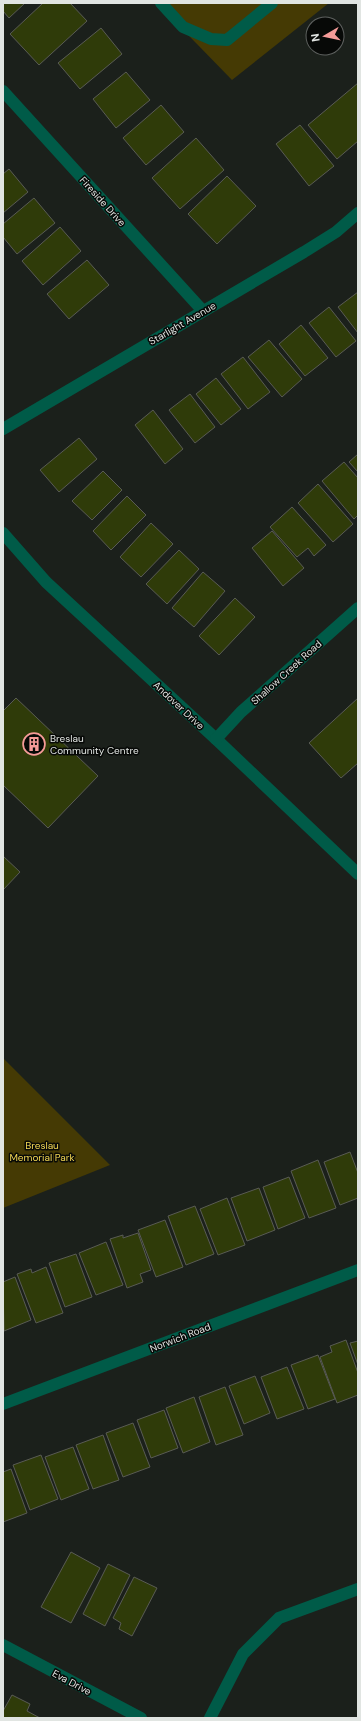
<svg xmlns="http://www.w3.org/2000/svg" width="361" height="1721" viewBox="0 0 361 1721" font-family="'DM Sans',sans-serif">
  <rect width="100%" height="100%" fill="#1b201b"/>
  <g fill="#453a04">
    <polygon points="157,3 329,3 232,80"/>
    <polygon points="3,1058 110,1165 3,1208"/>
  </g>
  <g fill="#2f3b09" stroke="#595b54">
    <polygon points="3,3 25,3 9,18 3,11"/>
    <polygon points="43,3 70,3 87,21 39,65 10,34"/>
    <polygon points="101,28 122,54 80,89 58,63"/>
    <polygon points="126,72 150,100 116,128 93,99"/>
    <polygon points="358,83 358,141 337,159 308,125"/>
    <polygon points="161,105 184,132 146,165 123,138"/>
    <polygon points="300,125 334,166 309,186 276,144"/>
    <polygon points="196,138 224,170 180,209 152,178"/>
    <polygon points="9,169 28,192 3,213 3,174"/>
    <polygon points="227,176 256,206 217,244 188,214"/>
    <polygon points="34,198 55,223 17,254 3,237 3,224"/>
    <polygon points="60,227 81,251 43,285 22,261"/>
    <polygon points="87,260 109,285 69,319 47,294"/>
    <polygon points="358,292 358,333 338,307"/>
    <polygon points="329,307 356,341 336,357 309,323"/>
    <polygon points="301,325 328,358 305,376 279,344"/>
    <polygon points="269,340 302,379 282,397 248,357"/>
    <polygon points="243,357 270,392 248,409 221,374"/>
    <polygon points="216,378 241,409 221,425 196,394"/>
    <polygon points="190,394 215,427 195,443 169,410"/>
    <polygon points="153,410 183,449 165,464 135,425"/>
    <polygon points="79,438 97,459 59,492 40,470"/>
    <polygon points="358,454 358,472 349,462"/>
    <polygon points="344,462 358,478 358,515 354,519 322,481"/>
    <polygon points="103,471 122,490 92,520 72,501"/>
    <polygon points="318,484 353,524 333,542 298,503"/>
    <polygon points="127,496 146,515 111,550 93,531"/>
    <polygon points="292,507 326,545 314,556 308,548 297,557 270,527"/>
    <polygon points="151,523 173,544 141,577 120,557"/>
    <polygon points="272,531 304,568 283,586 252,548"/>
    <polygon points="179,550 199,569 167,604 146,584"/>
    <polygon points="203,572 225,591 194,627 172,608"/>
    <polygon points="235,598 255,617 219,655 199,636"/>
    <polygon points="16,698 98,776 48,828 3,785 3,711"/>
    <polygon points="358,698 358,763 341,778 309,743"/>
    <polygon points="3,856 20,872 3,890"/>
    <polygon points="350,1152 358,1173 358,1198 340,1205 324,1162"/>
    <polygon points="318,1160 336,1208 309,1218 291,1171"/>
    <polygon points="289,1177 305,1218 278,1229 263,1187"/>
    <polygon points="259,1188 275,1230 247,1241 231,1198"/>
    <polygon points="227,1198 245,1245 218,1255 200,1209"/>
    <polygon points="195,1206 214,1254 186,1265 168,1216"/>
    <polygon points="165,1220 183,1267 156,1277 138,1230"/>
    <polygon points="138,1233 151,1270 140,1274 143,1282 127,1288 110,1239 123,1235 123,1238"/>
    <polygon points="106,1242 123,1285 96,1295 79,1253"/>
    <polygon points="76,1254 92,1297 65,1307 49,1263"/>
    <polygon points="46,1267 63,1313 36,1323 17,1274 31,1269 32,1273"/>
    <polygon points="15,1277 31,1320 4,1331 3,1282"/>
    <polygon points="346,1340 358,1373 358,1395 337,1403 320,1357 332,1352 330,1346"/>
    <polygon points="358,1341 358,1365 350,1343"/>
    <polygon points="318,1355 335,1399 308,1409 291,1365"/>
    <polygon points="287,1367 304,1409 277,1419 261,1377"/>
    <polygon points="255,1376 270,1413 244,1424 229,1386"/>
    <polygon points="225,1387 243,1435 216,1445 199,1397"/>
    <polygon points="194,1397 210,1442 183,1453 166,1408"/>
    <polygon points="164,1410 178,1448 151,1458 137,1420"/>
    <polygon points="133,1423 150,1467 123,1477 106,1433"/>
    <polygon points="103,1435 119,1480 93,1489 76,1445"/>
    <polygon points="73,1447 89,1489 61,1500 45,1457"/>
    <polygon points="41,1455 58,1499 30,1510 13,1465"/>
    <polygon points="11,1469 27,1513 3,1522 3,1472"/>
    <polygon points="71,1552 100,1568 71,1623 41,1607"/>
    <polygon points="108,1564 130,1575 105,1626 83,1614"/>
    <polygon points="134,1577 157,1588 132,1636 119,1629 121,1623 113,1618"/>
    <polygon points="12,1695 30,1704 27,1711 40,1718 3,1718 3,1711"/>
  </g>
  <g fill="none" stroke-linecap="round" stroke-linejoin="round">
    <polyline stroke="#005b48" stroke-width="12" points="161,3 183,27 211,39 227,40 272,3"/>
    <g stroke="#005b48" stroke-width="12">
      <polyline points="3,91 203,311"/>
      <polyline points="3,429 304,252 336,232 358,213"/>
      <polyline points="3,533 46,582 216,739 358,874"/>
      <polyline points="216,739 241,712 358,608"/>
      <polyline points="3,1404 358,1270"/>
      <polyline points="3,1645 141,1718"/>
      <polyline points="210,1718 243,1654 279,1618 358,1589"/>
    </g>
  </g>
  <defs>
    <g id="building-ring" transform="scale(1.15)"><circle r="9.5" fill="#070907" stroke="#f59b98" stroke-width="1.5"/><path d="M-4-6H4V6H1V3H-1V6H-4ZM-2.5-4.3h1.7v1.8h-1.7ZM.8-4.3h1.7v1.8H.8ZM-2.5-1h1.7V.8h-1.7ZM.8-1h1.7V.8H.8Z" fill="#f59b98"/></g>
  </defs>
  <g fill-rule="evenodd">
    <use href="#building-ring" x="34" y="744"/>
  </g>
  <g text-anchor="middle" stroke-width="3" stroke-linejoin="round" paint-order="stroke">
    <g font-size="10" fill="#e1e5e2" stroke="#070907">
      <text transform="translate(103 201) rotate(48)" y="4">Fireside Drive</text>
      <text transform="translate(182 323) rotate(-30)" y="4">Starlight Avenue</text>
      <text transform="translate(286 672) rotate(-42)" y="4">Shallow Creek Road</text>
      <text transform="translate(179 705) rotate(43)" y="4">Andover Drive</text>
      <text transform="translate(180 1337) rotate(-21)" y="4">Norwich Road</text>
      <text transform="translate(72 1682) rotate(28)" y="4">Eva Drive</text>
    </g>
    <g font-size="10" fill="#e1e5e2" stroke="#070907" text-anchor="start">
      <text x="50" y="742">Breslau<tspan x="50" dy="12">Community Centre</tspan></text>
    </g>
    <g font-size="10" fill="#f4d854" stroke="#070907">
      <text x="42" y="1149">Breslau<tspan x="42" dy="12">Memorial Park</tspan></text>
    </g>
  </g>
  <rect width="361" height="1721" fill="none" stroke="#e1e5e2" stroke-width="8"/>
  <g transform="translate(325 36) rotate(261)"><circle r="19" fill="#070907" stroke="#5e615f"/>
  <path d="M0-3L7 15L0 10L-7 15Z" fill="#f59b98"/>
  <text y="-6" font-size="11" font-weight="bold" text-anchor="middle" fill="#e1e5e2">N</text>
  </g>
</svg>
